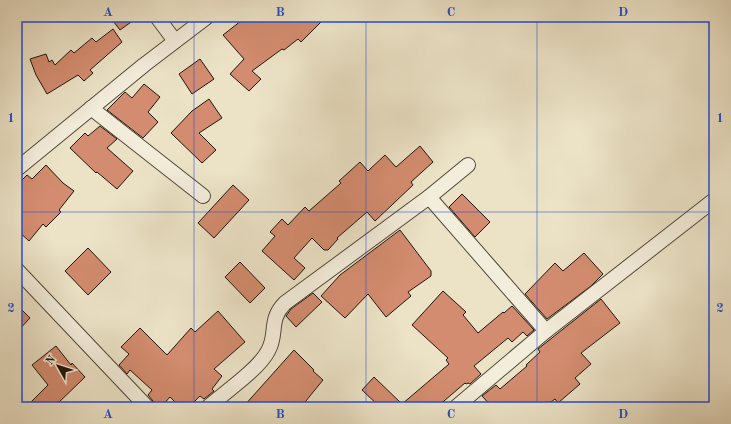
<svg xmlns="http://www.w3.org/2000/svg" width="731" height="424" viewBox="0 0 731 424" font-family="'Old Standard TT',serif">
  <rect width="100%" height="100%" fill="#ece3c7"/>
  <filter id="stains"><feTurbulence type="fractalNoise" baseFrequency=".005" numOctaves="4"/><feColorMatrix values="0 0 0 0 .2 0 0 0 0 .09 0 0 0 0 .02 0 0 0 .5 -.17"/></filter>
  <radialGradient id="worn" r=".72"><stop offset=".6" stop-color="#630" stop-opacity="0"/><stop offset="1" stop-color="#630" stop-opacity=".3"/></radialGradient>
  <g fill="#d38c6f" stroke="#1f150b">
    <polygon points="110,17 138,17 120,30"/>
    <polygon points="246,17 326,17 301,42 298,39 284,50 282,49 252,71 261,79 249,91 230,74 244,59 223,35"/>
    <polygon points="113,29 122,42 90,70 93,73 84,81 78,75 47,94 36,75 30,59 46,54 49,62 52,60 55,65 71,50 74,53 92,38 96,42"/>
    <polygon points="200,59 214,79 192,94 179,74"/>
    <polygon points="144,84 160,97 148,112 158,122 143,138 107,110 125,92 132,98"/>
    <polygon points="209,99 222,118 199,133 216,150 202,163 171,133 192,111"/>
    <polygon points="100,126 117,139 107,148 133,171 117,189 97,172 96,173 70,148 85,133 88,136"/>
    <polygon points="420,146 433,162 411,182 413,185 375,221 367,212 337,238 338,239 328,250 324,250 312,238 294,258 305,268 294,280 262,251 275,236 270,232 282,219 288,225 305,207 309,211 341,183 339,181 360,162 368,171 385,155 396,167"/>
    <polygon points="46,165 63,183 74,191 59,210 61,212 46,227 43,224 29,241 17,230 17,185 27,175 32,179"/>
    <polygon points="233,185 249,200 214,238 198,223"/>
    <polygon points="462,194 490,222 475,237 449,207"/>
    <polygon points="400,230 431,271 431,276 408,292 411,296 386,317 368,294 345,318 321,296 340,275"/>
    <polygon points="88,248 111,272 88,295 65,271"/>
    <polygon points="584,253 603,274 591,286 547,319 525,294 555,263 563,271"/>
    <polygon points="240,262 265,288 250,303 225,277"/>
    <polygon points="443,291 466,312 463,315 478,333 503,312 504,313 512,306 534,330 527,336 523,332 512,342 508,338 474,366 481,374 470,384 468,383 466,384 465,383 437,407 380,407 362,390 374,377 402,404 449,364 446,360 448,358 412,325"/>
    <polygon points="313,293 322,302 296,327 286,316 291,309"/>
    <polygon points="601,299 620,323 581,353 591,364 575,378 580,384 558,403 555,399 544,407 492,407 482,396 496,385 500,389 527,366 526,365 540,352 538,349"/>
    <polygon points="17,305 30,318 17,332"/>
    <polygon points="218,311 245,342 214,369 222,376 212,389 214,391 204,399 200,396 189,407 180,407 170,397 161,407 155,407 153,401 148,395 152,390 130,370 127,374 119,365 129,354 121,347 140,328 167,355 191,328 195,332"/>
    <polygon points="56,346 71,365 72,363 85,377 54,407 26,407 48,385 32,365"/>
    <polygon points="294,350 314,370 313,371 323,380 301,407 243,407"/>
  </g>
  <g fill="none" stroke-linecap="round" stroke-linejoin="round">
    <g stroke="#52483a" stroke-width="16">
      <g id="street">
        <polyline points="157,17 175,41"/>
        <polyline points="91,108 203,196"/>
        <polyline points="17,169 144,65 207,17"/>
        <polyline points="429,197 546,331"/>
        <polyline points="17,270 147,407"/>
        <path d="M208,407c16,-14 51,-38 60,-56 10,-17 0,-31 17,-48l144,-106 39,-32"/>
        <polyline points="456,407 546,331 714,200"/>
      </g>
    </g>
    <use href="#street" stroke="#f3eddb" stroke-width="14"/>
  </g>
  <path fill="none" stroke="#1d4ed8" stroke-width="1" stroke-opacity="0.55" d="M194,17v390M366,17v390M537,17v390M17,212h697"/>
  <rect width="731" height="424" fill="none" stroke="#ece3c7" stroke-width="44"/>
  <g transform="translate(58 366) rotate(309)" stroke="#f3eddb" stroke-width="3" paint-order="stroke">
  <path d="M0-3L7 15L0 10L-7 15Z" fill="#1f150b"/>
  <text y="-6" font-size="11" font-weight="bold" text-anchor="middle" fill="#1f150b">N</text>
  </g>
  <rect x="22" y="22" width="687" height="380" fill="none" stroke="#1d4ed8" stroke-width="1.5"/>
  <g font-size="13" text-anchor="middle" font-weight="bold" fill="#1d4ed8">
    <text x="108" y="16">A</text>
    <text x="280" y="16">B</text>
    <text x="451" y="16">C</text>
    <text x="623" y="16">D</text>
    <text x="11" y="122">1</text>
    <text x="720" y="122">1</text>
    <text x="11" y="312">2</text>
    <text x="720" y="312">2</text>
    <text x="108" y="418">A</text>
    <text x="280" y="418">B</text>
    <text x="451" y="418">C</text>
    <text x="623" y="418">D</text>
  </g>
  <rect width="100%" height="100%" filter="url(#stains)"/>
  <rect width="100%" height="100%" fill="url(#worn)"/>
</svg>
